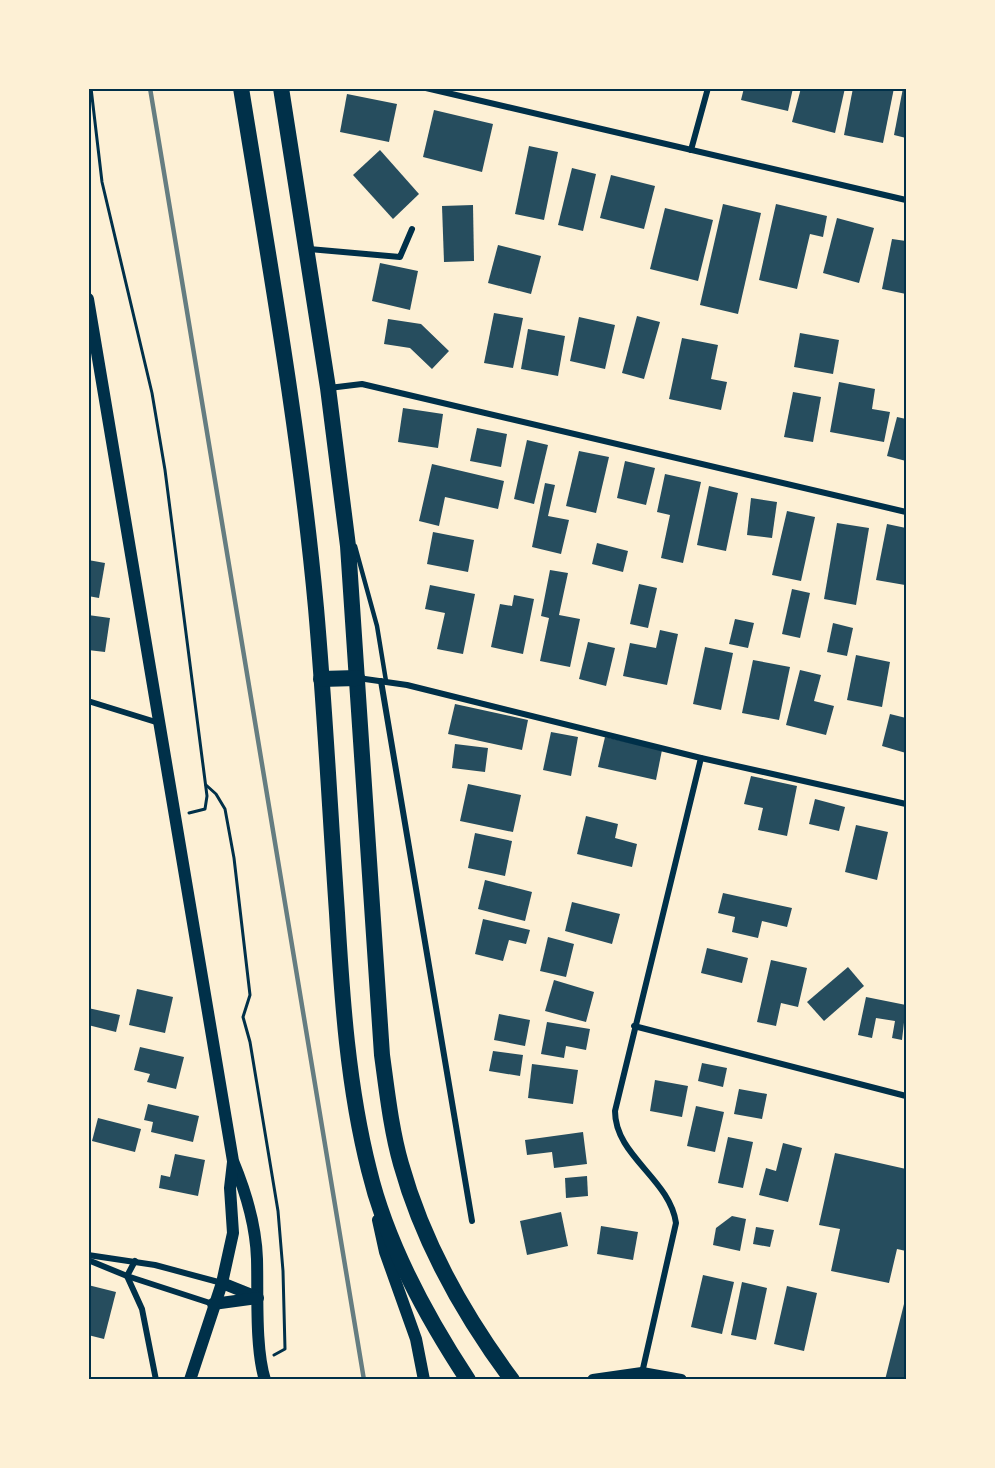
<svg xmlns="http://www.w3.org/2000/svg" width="995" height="1468" viewBox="0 0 995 1468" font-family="'Noto Serif',serif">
  <rect width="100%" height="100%" fill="#fdf0d5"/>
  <g fill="#264d5e">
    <polygon points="744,88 793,88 788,111 741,100"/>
    <polygon points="801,88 845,88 835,133 792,122"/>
    <polygon points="853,88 894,88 883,143 844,135"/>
    <polygon points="903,88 906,88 906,138 894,135"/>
    <polygon points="347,94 397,104 389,142 340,132"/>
    <polygon points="434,110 493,124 482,172 423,157"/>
    <polygon points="529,146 558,152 544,220 515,214"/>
    <polygon points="380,150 419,194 393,219 353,175"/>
    <polygon points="572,168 596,174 583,231 558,225"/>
    <polygon points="611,175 655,186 644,229 600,218"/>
    <polygon points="723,204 761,213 738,314 700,305"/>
    <polygon points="776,204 827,216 823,237 810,234 797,289 759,280"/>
    <polygon points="473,205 474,261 444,262 442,206"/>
    <polygon points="665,208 713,220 698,281 650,269"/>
    <polygon points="837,218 874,228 859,283 823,273"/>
    <polygon points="892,239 906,241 906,294 882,289"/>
    <polygon points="498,245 541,256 531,294 488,283"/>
    <polygon points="380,263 418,271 410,310 372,301"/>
    <polygon points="494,313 523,318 513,368 484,363"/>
    <polygon points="637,316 660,322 644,379 622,373"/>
    <polygon points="579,317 615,325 605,369 570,361"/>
    <polygon points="388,319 421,324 449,351 432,369 410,348 384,344"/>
    <polygon points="528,329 565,336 558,376 521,369"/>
    <polygon points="800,333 839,340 833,374 794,367"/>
    <polygon points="682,338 718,345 711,379 727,382 721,410 669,399"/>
    <polygon points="839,382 875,389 872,409 890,412 884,442 830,432"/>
    <polygon points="793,392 821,397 813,442 784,437"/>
    <polygon points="403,408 443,414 438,448 398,442"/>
    <polygon points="897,417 906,419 906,461 887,456"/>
    <polygon points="477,428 507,434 501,467 470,461"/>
    <polygon points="527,440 548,445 534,504 514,499"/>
    <polygon points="579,451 609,457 596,513 566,506"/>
    <polygon points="625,461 655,468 646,505 617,498"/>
    <polygon points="432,464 504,481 498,509 445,497 439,526 419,521"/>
    <polygon points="665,474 701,482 683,563 661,558 670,515 657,512"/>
    <polygon points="545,483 555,485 548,516 569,520 561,554 532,547"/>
    <polygon points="709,486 738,493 726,551 697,545"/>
    <polygon points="751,498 777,502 772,538 747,535"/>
    <polygon points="787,511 815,517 801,581 772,575"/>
    <polygon points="837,523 869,528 856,605 824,599"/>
    <polygon points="887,524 906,528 905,585 876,580"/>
    <polygon points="433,532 474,540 468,572 427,564"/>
    <polygon points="597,543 628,551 623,572 592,564"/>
    <polygon points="88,560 105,563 99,598 88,596"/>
    <polygon points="550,570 568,573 559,615 580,619 570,667 540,661 549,618 541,616"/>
    <polygon points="639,584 657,588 648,628 630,624"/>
    <polygon points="430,585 475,594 463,654 437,649 445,613 425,609"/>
    <polygon points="792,589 810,593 800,638 782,634"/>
    <polygon points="514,595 534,599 523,654 491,647 500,604 512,606"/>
    <polygon points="88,615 110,618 105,652 88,650"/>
    <polygon points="735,619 754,623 748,648 729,644"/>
    <polygon points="833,623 853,628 847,656 827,652"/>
    <polygon points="660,630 678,634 667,685 623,676 630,643 656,648"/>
    <polygon points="588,642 615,648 606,686 579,679"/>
    <polygon points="705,647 733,653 721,710 693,704"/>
    <polygon points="856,655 890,662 882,707 847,700"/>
    <polygon points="753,660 790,667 779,720 742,713"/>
    <polygon points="800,670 821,675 814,701 834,706 826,735 786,725"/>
    <polygon points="455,704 528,720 522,750 448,734"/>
    <polygon points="890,714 906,718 906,753 882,746"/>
    <polygon points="551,732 578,737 571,776 543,770"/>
    <polygon points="605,737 662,750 656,780 598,767"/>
    <polygon points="455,744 488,748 485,772 452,768"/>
    <polygon points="751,776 797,786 787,836 758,830 763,808 744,804"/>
    <polygon points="468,784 521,795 513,832 460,821"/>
    <polygon points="815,799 845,807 839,831 809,824"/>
    <polygon points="586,816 618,824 615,838 637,844 632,867 577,854"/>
    <polygon points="856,825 888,832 877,880 845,872"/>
    <polygon points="475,833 512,841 505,876 468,868"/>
    <polygon points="485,880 532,892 525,921 478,909"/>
    <polygon points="723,893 792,908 787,927 762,921 758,938 732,932 735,917 718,913"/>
    <polygon points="572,902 620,914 612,944 565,931"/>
    <polygon points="483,919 530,930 526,944 509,940 503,961 475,954"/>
    <polygon points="548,937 574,944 566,977 540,971"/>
    <polygon points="707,948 748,958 742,983 701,973"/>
    <polygon points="771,960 807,968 798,1007 781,1003 776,1026 757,1022"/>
    <polygon points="848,967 864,986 824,1021 807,1002"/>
    <polygon points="554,980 594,992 586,1022 545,1011"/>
    <polygon points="137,989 173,997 165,1033 129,1025"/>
    <polygon points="866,997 906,1005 902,1040 892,1038 895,1021 876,1018 872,1038 858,1035"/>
    <polygon points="88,1008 120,1015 116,1032 88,1025"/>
    <polygon points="499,1014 530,1020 525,1046 494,1040"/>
    <polygon points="547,1022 590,1029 586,1050 566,1046 564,1058 541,1054"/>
    <polygon points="140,1047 184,1057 176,1089 147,1082 150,1074 134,1070"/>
    <polygon points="493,1051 523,1055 520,1076 489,1071"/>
    <polygon points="702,1063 727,1068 723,1087 698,1081"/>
    <polygon points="532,1064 578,1070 573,1104 528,1098"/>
    <polygon points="655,1080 688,1086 682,1117 650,1111"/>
    <polygon points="739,1089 767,1094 762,1119 734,1114"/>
    <polygon points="148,1104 199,1116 193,1142 151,1132 153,1122 144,1120"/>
    <polygon points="696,1106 724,1112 715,1152 687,1146"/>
    <polygon points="98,1118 141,1129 135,1152 92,1141"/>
    <polygon points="583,1132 587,1164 554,1168 552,1152 527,1155 525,1140"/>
    <polygon points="728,1137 753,1142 743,1188 718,1183"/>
    <polygon points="783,1143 802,1148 788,1202 759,1195 766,1168 776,1171"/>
    <polygon points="835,1153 906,1169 906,1251 897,1249 889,1283 831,1271 840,1229 819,1225"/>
    <polygon points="175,1154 205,1160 198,1196 159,1188 161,1175 170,1177"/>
    <polygon points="587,1176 588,1196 566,1198 565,1178"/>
    <polygon points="561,1212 568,1246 527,1255 520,1221"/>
    <polygon points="732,1216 746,1219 740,1251 713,1245 716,1228"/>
    <polygon points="601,1226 638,1232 633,1260 597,1254"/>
    <polygon points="756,1227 774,1230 770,1247 753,1244"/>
    <polygon points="703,1275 734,1282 722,1334 691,1327"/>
    <polygon points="742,1282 767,1288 756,1340 731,1335"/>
    <polygon points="88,1285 116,1292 104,1339 88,1335"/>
    <polygon points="787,1286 817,1293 804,1351 774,1344"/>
    <polygon points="906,1296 906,1380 885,1380"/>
  </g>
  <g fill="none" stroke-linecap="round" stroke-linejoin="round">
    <g stroke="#003049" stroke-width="3">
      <polyline points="91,88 102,182 152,393 165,470 207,796 205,809 189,813"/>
      <polyline points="206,785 216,794 225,809 234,858 250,995 243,1017 250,1042 278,1211 283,1271 285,1349 274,1355"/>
    </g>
    <polyline stroke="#003049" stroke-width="4.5" points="355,546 377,626 386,681"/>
    <g stroke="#003049" stroke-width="6">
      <polyline points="426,88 906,200"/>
      <polyline points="691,150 708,88"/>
      <polyline points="309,249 400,257 412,229"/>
      <polyline points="329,388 362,384 906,512"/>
      <polyline points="358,678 407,685 701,758 906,804"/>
      <polyline points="381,681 472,1221"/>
      <polyline points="88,701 159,723"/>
      <polyline points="634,1026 906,1096"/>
      <polyline points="88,1255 155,1265 222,1283"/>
      <polyline points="88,1260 127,1276 213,1304"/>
      <polyline points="127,1276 142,1309 156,1380"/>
      <polyline points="127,1276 135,1261"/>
      <path d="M642,1373l34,-150c-6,-44 -61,-67 -61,-112l86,-353"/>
    </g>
    <g stroke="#003049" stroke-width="12">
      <path d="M88,299l145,862c12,29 23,66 24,98 1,35 -2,89 8,121"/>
      <polyline points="378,1220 385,1252 416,1339 424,1380"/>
      <polyline points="222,1283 257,1297"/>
      <polyline points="213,1304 258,1298"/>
      <polyline points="190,1380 222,1283 233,1233 230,1188 233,1162"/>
      <polyline points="593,1380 642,1373 681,1380"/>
    </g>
    <g stroke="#003049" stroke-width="16">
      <path d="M241,88c28,173 59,346 75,520 9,102 14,204 21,305 5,86 11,174 32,257 18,75 57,146 99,210"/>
      <path d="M281,88l47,300 20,158 34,509c5,36 9,74 19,109 22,79 62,150 111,216"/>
      <polyline points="321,679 357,678"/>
    </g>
    <polyline stroke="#657d81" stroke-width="4.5" points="150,88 364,1380"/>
  </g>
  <rect width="995" height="1468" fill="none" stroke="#fdf0d5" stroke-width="180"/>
  <rect x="90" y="90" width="815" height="1288" fill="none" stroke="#003049" stroke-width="2"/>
</svg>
